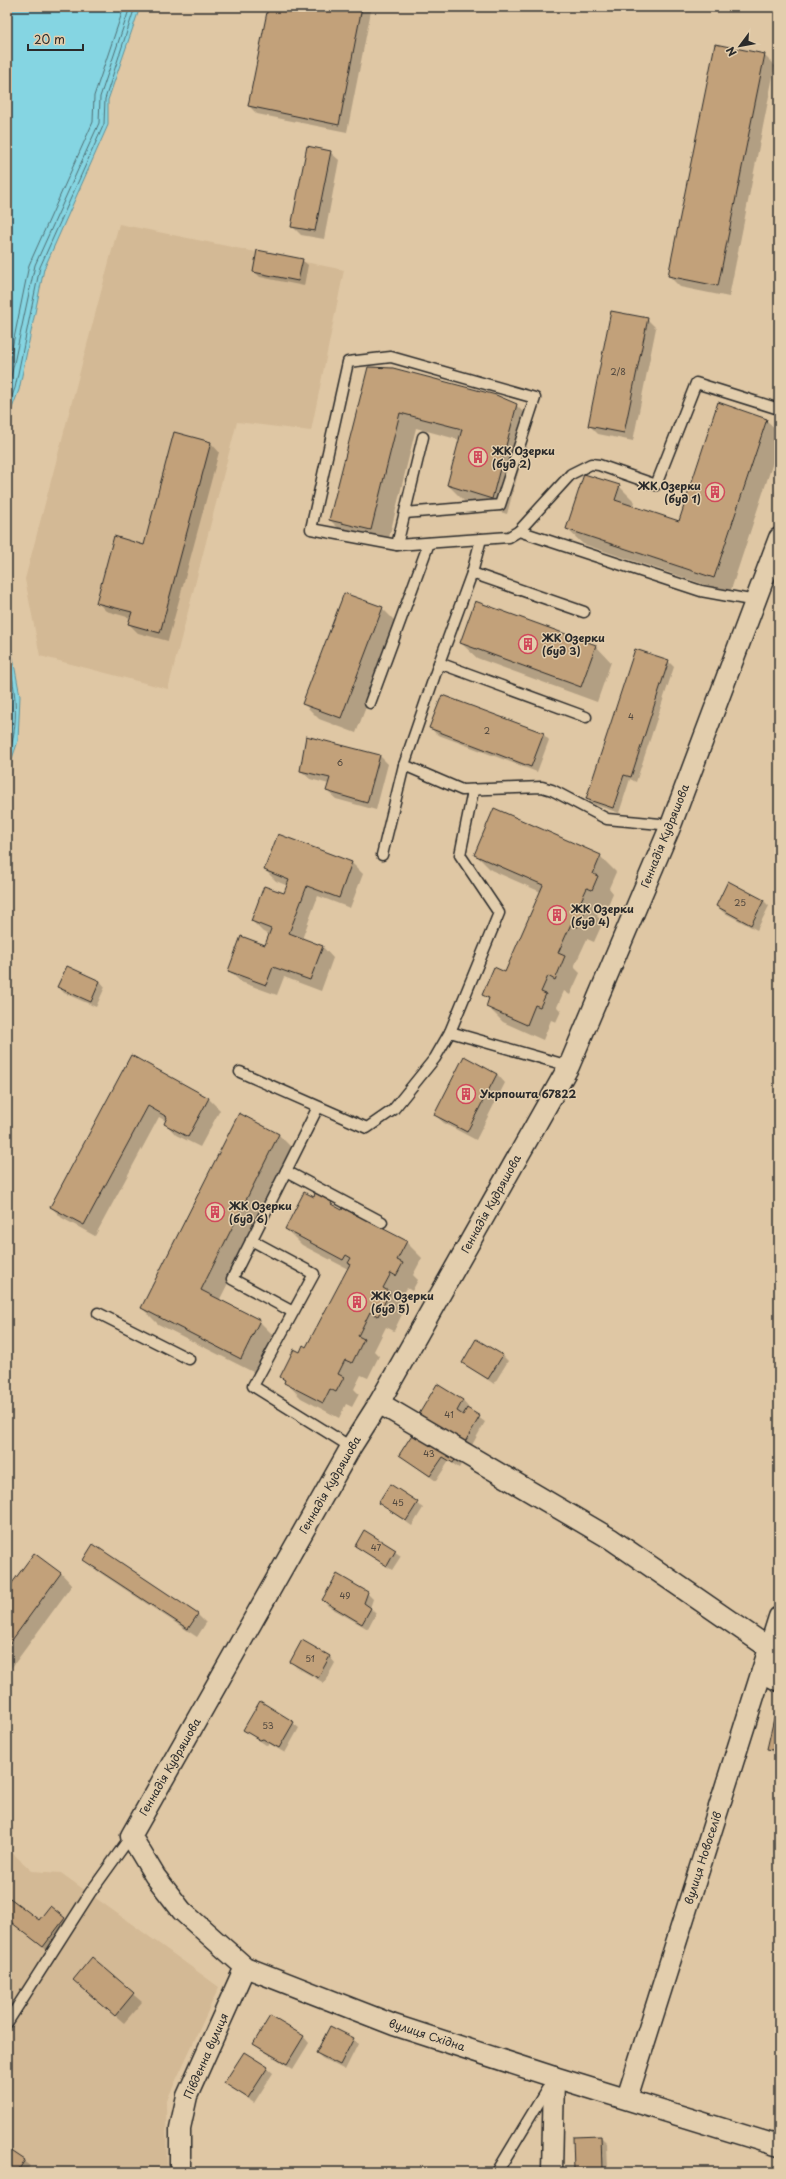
<svg xmlns="http://www.w3.org/2000/svg" width="786" height="2179" viewBox="0 0 786 2179" font-family="'Playpen Sans',sans-serif">
  <rect width="100%" height="100%" fill="#dfc7a4"/>
  <filter id="ink" filterUnits="userSpaceOnUse"><feTurbulence type="fractalNoise" baseFrequency=".025" numOctaves="2"/><feDisplacementMap in="SourceGraphic" scale="8" xChannelSelector="R" yChannelSelector="G"/><feConvolveMatrix kernelMatrix="1 2 1 2 8 2 1 2 1" color-interpolation-filters="sRGB"/></filter>
  <g filter="url(#ink)">
    <g fill="#d3b995">
      <polygon points="119,224 344,270 311,431 237,422 168,689 40,656 25,579"/>
      <polygon points="7,1848 32,1871 61,1873 219,1987 166,2102 167,2172 7,2172"/>
    </g>
    <g fill="#85d5e2" stroke="#619199">
      <polygon points="7,7 140,7 108,100 108,125 44,269 19,390 7,421"/>
      <polygon points="7,626 20,696 18,741 7,773"/>
    </g>
    <g fill="#0003">
      <polygon points="269,7 367,7 371,11 347,132 257,114 249,106"/>
      <polygon points="764,55 775,66 729,297 680,287 669,276"/>
      <polygon points="330,152 339,160 324,239 301,235 292,226"/>
      <polygon points="302,260 308,265 304,286 260,277 254,271"/>
      <polygon points="647,319 656,328 633,441 598,434 589,425"/>
      <polygon points="369,368 516,405 532,421 507,514 464,501 448,485 460,440 416,428 387,546 345,535 330,520"/>
      <polygon points="766,420 779,432 779,444 730,593 583,544 567,529 619,486 635,502 633,507 679,522"/>
      <polygon points="175,434 211,443 219,452 168,641 138,633 129,624 131,618 106,611 97,602 145,546"/>
      <polygon points="382,608 398,624 356,733 319,719 303,703"/>
      <polygon points="461,643 596,646 611,662 597,702 477,658"/>
      <polygon points="668,661 674,667 636,782 630,779 619,813 593,804 587,799"/>
      <polygon points="431,728 543,734 549,740 537,772 436,734"/>
      <polygon points="307,737 380,756 388,764 376,810 336,799 327,791 329,784 310,779 301,771"/>
      <polygon points="278,835 352,863 363,874 350,908 318,896 302,939 322,946 333,958 321,991 284,977 277,995 241,982 229,971 266,947 270,935 263,932 252,921 285,895 288,886 276,881 265,870"/>
      <polygon points="475,854 600,856 616,872 609,888 613,893 608,905 603,903 597,916 603,922 594,942 587,939 574,967 580,973 570,995 564,991 557,1007 561,1011 556,1022 551,1020 543,1040 503,1022 487,1006 489,1001 483,994 506,974 541,892 491,870"/>
      <polygon points="729,882 764,901 769,906 757,930 723,912 717,906"/>
      <polygon points="100,981 105,987 96,1007 64,993 59,987"/>
      <polygon points="131,1057 209,1099 220,1110 200,1147 176,1135 165,1123 166,1121 159,1117 95,1236 62,1218 51,1207"/>
      <polygon points="464,1058 497,1074 505,1083 476,1140 444,1123 435,1115"/>
      <polygon points="239,1115 279,1135 295,1151 219,1301 259,1321 275,1337 257,1374 158,1324 142,1308"/>
      <polygon points="314,1198 331,1203 337,1209 343,1212 344,1209 406,1242 422,1258 413,1275 418,1280 412,1291 407,1288 399,1302 405,1308 394,1331 386,1327 374,1351 379,1356 368,1378 361,1375 354,1389 359,1394 352,1407 346,1404 339,1418 301,1398 281,1377 300,1353 307,1348 348,1269 302,1245 286,1229"/>
      <polygon points="502,1355 508,1361 494,1384 463,1363"/>
      <polygon points="437,1386 463,1401 468,1407 467,1409 485,1422 468,1452"/>
      <polygon points="447,1446 464,1459 459,1468 449,1461 436,1481 400,1455"/>
      <polygon points="390,1486 423,1508 412,1526 379,1503"/>
      <polygon points="365,1531 401,1556 392,1570 356,1545"/>
      <polygon points="85,1560 197,1614 206,1623 197,1637 93,1568"/>
      <polygon points="61,1573 72,1585 7,1674 7,1591"/>
      <polygon points="367,1593 373,1599 370,1608 376,1614 368,1629 328,1606 323,1600"/>
      <polygon points="302,1641 330,1657 335,1663 324,1683 296,1667 291,1661"/>
      <polygon points="260,1703 293,1723 299,1728 285,1753 270,1744 266,1745 244,1730"/>
      <polygon points="779,1716 779,1755 774,1754 769,1748"/>
      <polygon points="7,1903 39,1922 64,1919 70,1924 49,1952 7,1919"/>
      <polygon points="92,1959 142,2002 124,2023 83,1988"/>
      <polygon points="270,2017 304,2037 309,2043 293,2069 260,2049 254,2044"/>
      <polygon points="353,2039 358,2044 345,2070 322,2058 317,2053"/>
      <polygon points="267,2068 273,2073 254,2103 225,2083"/>
      <polygon points="601,2137 607,2143 608,2172 578,2172 575,2170"/>
      <polygon points="7,2149 30,2166 26,2172 7,2172"/>
    </g>
    <g fill="none" stroke-linecap="round" stroke-linejoin="round">
      <g stroke="#4f6f74" stroke-width="1">
        <polyline points="7,373 29,265 93,122 94,96 124,7"/>
        <polyline points="7,396 35,265 99,123 100,97 130,7"/>
        <polyline points="7,410 15,388 40,267 104,124 105,99 135,7"/>
        <path d="M7,648c8,42 14,72 0,113"/>
        <path d="M7,676c4,22 7,49 0,70"/>
      </g>
    </g>
    <g fill="#c2a17a" stroke="#2b2b2b">
      <polygon points="268,7 362,7 339,125 248,106"/>
      <polygon points="715,44 765,54 718,286 668,276"/>
      <polygon points="307,146 331,151 315,231 291,227"/>
      <polygon points="257,250 303,259 298,281 253,272"/>
      <polygon points="611,311 648,318 624,433 588,426"/>
      <polygon points="368,367 393,368 496,395 517,404 492,499 447,485 462,429 400,413 371,530 329,520"/>
      <polygon points="718,402 767,419 714,578 566,529 584,474 620,485 615,500 679,521"/>
      <polygon points="174,432 211,442 160,633 128,624 132,612 96,603 114,536 144,545"/>
      <polygon points="344,593 383,607 341,718 302,704"/>
      <polygon points="475,601 596,645 581,687 460,643"/>
      <polygon points="635,649 669,660 631,777 624,775 613,808 586,799"/>
      <polygon points="442,695 544,733 531,767 429,728"/>
      <polygon points="306,736 380,755 367,803 326,791 330,778 300,771"/>
      <polygon points="494,808 601,855 593,874 598,876 592,890 587,888 580,903 587,906 578,927 571,924 558,953 565,956 555,980 548,976 541,992 546,994 540,1007 535,1005 527,1025 486,1007 489,998 482,995 494,967 505,972 543,885 474,855"/>
      <polygon points="278,834 352,862 339,898 307,886 289,933 323,946 310,980 273,967 266,985 228,971 241,936 265,945 271,929 251,921 264,886 284,893 289,880 264,870"/>
      <polygon points="728,881 764,900 751,925 716,906"/>
      <polygon points="67,966 100,981 91,1002 57,987"/>
      <polygon points="131,1055 209,1098 188,1137 164,1124 167,1117 148,1106 84,1225 50,1207"/>
      <polygon points="464,1056 497,1074 467,1132 434,1115"/>
      <polygon points="239,1113 279,1134 201,1290 260,1320 241,1359 141,1308"/>
      <polygon points="304,1192 314,1197 315,1193 332,1202 331,1204 342,1210 343,1208 407,1241 397,1260 403,1263 396,1276 391,1273 383,1288 390,1292 378,1316 370,1312 358,1336 364,1339 352,1363 345,1360 338,1374 344,1377 336,1392 330,1389 323,1403 284,1383 285,1380 280,1377 294,1349 300,1352 303,1345 306,1347 350,1264 348,1263 351,1258 346,1255 343,1260 285,1229"/>
      <polygon points="476,1339 503,1355 488,1379 462,1363"/>
      <polygon points="437,1384 463,1400 457,1411 463,1415 467,1408 480,1416 462,1447 416,1419"/>
      <polygon points="415,1430 459,1453 453,1463 443,1457 430,1476 399,1455"/>
      <polygon points="390,1484 418,1502 406,1521 378,1503"/>
      <polygon points="364,1530 396,1550 387,1566 355,1546"/>
      <polygon points="93,1544 198,1614 188,1629 83,1560"/>
      <polygon points="34,1553 61,1573 7,1647 7,1590"/>
      <polygon points="337,1574 368,1592 364,1603 371,1608 362,1624 322,1600"/>
      <polygon points="302,1640 330,1656 318,1678 290,1662"/>
      <polygon points="260,1701 294,1722 279,1748 263,1739 260,1740 243,1730"/>
      <polygon points="775,1714 779,1715 779,1751 767,1749"/>
      <polygon points="10,1898 39,1920 50,1906 65,1918 43,1947 7,1919 7,1901"/>
      <polygon points="92,1957 134,1993 115,2016 73,1980"/>
      <polygon points="270,2016 304,2036 287,2064 253,2044"/>
      <polygon points="330,2026 354,2038 340,2065 316,2053"/>
      <polygon points="244,2052 268,2067 248,2098 224,2083"/>
      <polygon points="601,2136 602,2169 574,2170 573,2137"/>
      <polygon points="7,2148 25,2160 17,2172 7,2172"/>
      <rect x="139" y="2169" width="23" height="3"/>
    </g>
    <g fill="none" stroke-linecap="round" stroke-linejoin="round">
      <g stroke="#2b2b2b" stroke-width="13">
        <g id="service">
          <polyline points="405,513 500,505 535,398 391,357 348,362 311,529 397,545 509,537 519,531 701,591 756,601"/>
          <polyline points="519,531 571,474 591,464 599,465 656,485 696,383 779,409"/>
          <polyline points="397,545 423,437"/>
          <polyline points="472,573 584,612"/>
          <polyline points="439,663 586,717"/>
          <polyline points="370,703 429,543"/>
          <polyline points="404,765 462,790 542,787 552,790 607,819 671,825"/>
          <polyline points="382,855 404,765 439,663 472,573 481,539"/>
          <polyline points="450,1032 499,913 460,855 473,791"/>
          <polyline points="240,1072 367,1128 393,1110 435,1058 450,1032 569,1066"/>
          <polyline points="286,1171 382,1222"/>
          <polyline points="251,1240 314,1274 253,1386 351,1447"/>
          <polyline points="293,1312 232,1279 318,1107"/>
          <polyline points="98,1313 189,1359"/>
          <polyline points="7,2023 90,1893 131,1836"/>
          <polyline points="497,2172 550,2084"/>
        </g>
      </g>
      <g stroke="#2b2b2b" stroke-width="23">
        <g id="minor">
          <polyline points="779,538 671,825 569,1066 379,1403 351,1447 131,1836 155,1876 182,1911 245,1967 394,2025 554,2077 779,2146"/>
          <polyline points="379,1403 611,1539 769,1648"/>
          <polyline points="762,1672 779,1681"/>
          <polyline points="627,2098 779,1617"/>
          <polyline points="180,2172 180,2128 187,2096 245,1967"/>
          <polyline points="552,2172 554,2077"/>
        </g>
      </g>
      <use href="#service" stroke="#e3cead" stroke-width="10"/>
      <use href="#minor" stroke="#e3cead" stroke-width="20"/>
    </g>
  </g>
  <defs>
    <g id="building-ring" transform="scale(1)"><circle r="9.5" fill="#e3cead" stroke="#d1495b" stroke-width="1.5"/><path d="M-4-6H4V6H1V3H-1V6H-4ZM-2.5-4.3h1.7v1.8h-1.7ZM.8-4.3h1.7v1.8H.8ZM-2.5-1h1.7V.8h-1.7ZM.8-1h1.7V.8H.8Z" fill="#d1495b"/></g>
  </defs>
  <g fill-rule="evenodd">
    <use href="#building-ring" x="478" y="457"/>
    <use href="#building-ring" x="715" y="492"/>
    <use href="#building-ring" x="528" y="644"/>
    <use href="#building-ring" x="557" y="915"/>
    <use href="#building-ring" x="466" y="1094"/>
    <use href="#building-ring" x="215" y="1212"/>
    <use href="#building-ring" x="357" y="1302"/>
  </g>
  <g text-anchor="middle" stroke-width="3" stroke-linejoin="round" paint-order="stroke">
    <g font-size="9" fill="#51483f">
      <text x="618" y="375">2/8</text>
      <text x="631" y="720">4</text>
      <text x="487" y="734">2</text>
      <text x="340" y="766">6</text>
      <text x="740" y="906">25</text>
      <text x="449" y="1418">41</text>
      <text x="429" y="1457">43</text>
      <text x="398" y="1506">45</text>
      <text x="376" y="1551">47</text>
      <text x="345" y="1599">49</text>
      <text x="310" y="1662">51</text>
      <text x="268" y="1729">53</text>
    </g>
    <g font-size="11" font-weight="bold" fill="#2b2b2b" stroke="#e3cead" text-anchor="start">
      <text x="492" y="455">ЖК Озерки<tspan x="492" dy="13">(буд 2)</tspan></text>
      <text x="701" y="490" text-anchor="end">ЖК Озерки<tspan x="701" dy="13">(буд 1)</tspan></text>
      <text x="542" y="642">ЖК Озерки<tspan x="542" dy="13">(буд 3)</tspan></text>
      <text x="571" y="913">ЖК Озерки<tspan x="571" dy="13">(буд 4)</tspan></text>
      <text x="480" y="1098">Укрпошта 67822</text>
      <text x="229" y="1210">ЖК Озерки<tspan x="229" dy="13">(буд 6)</tspan></text>
      <text x="371" y="1300">ЖК Озерки<tspan x="371" dy="13">(буд 5)</tspan></text>
    </g>
    <g font-size="11" fill="#2b2b2b" stroke="#e3cead">
      <text transform="translate(665 836) rotate(-68)" y="4">Геннадія Кудряшова</text>
      <text transform="translate(491 1204) rotate(-61)" y="4">Геннадія Кудряшова</text>
      <text transform="translate(330 1485) rotate(-60)" y="4">Геннадія Кудряшова</text>
      <text transform="translate(170 1767) rotate(-60)" y="4">Геннадія Кудряшова</text>
      <text transform="translate(703 1858) rotate(-72)" y="4">вулиця Новоселів</text>
      <text transform="translate(427 2035) rotate(18)" y="4">вулиця Східна</text>
      <text transform="translate(206 2056) rotate(-66)" y="4">Південна вулиця</text>
    </g>
  </g>
  <rect width="786" height="2179" fill="none" stroke="#e3cead" stroke-width="24"/>
  <rect x="12" y="12" width="762" height="2155" fill="none" stroke="#2b2b2b" stroke-width="1.5" filter="url(#ink)"/>
  <g transform="translate(740 46) rotate(238)" stroke="#e3cead" stroke-width="3" paint-order="stroke">
  <path d="M0-3L7 15L0 10L-7 15Z" fill="#2b2b2b"/>
  <text y="-6" font-size="11" font-weight="bold" text-anchor="middle" fill="#2b2b2b">N</text>
  </g>
  <path d="M28 44v6h55v-6" fill="none" stroke="#2b2b2b" stroke-width="2"/>
  <text x="34" y="44" font-size="12" fill="#2b2b2b" stroke="#e3cead" stroke-width="3" paint-order="stroke">20 m</text>
</svg>
